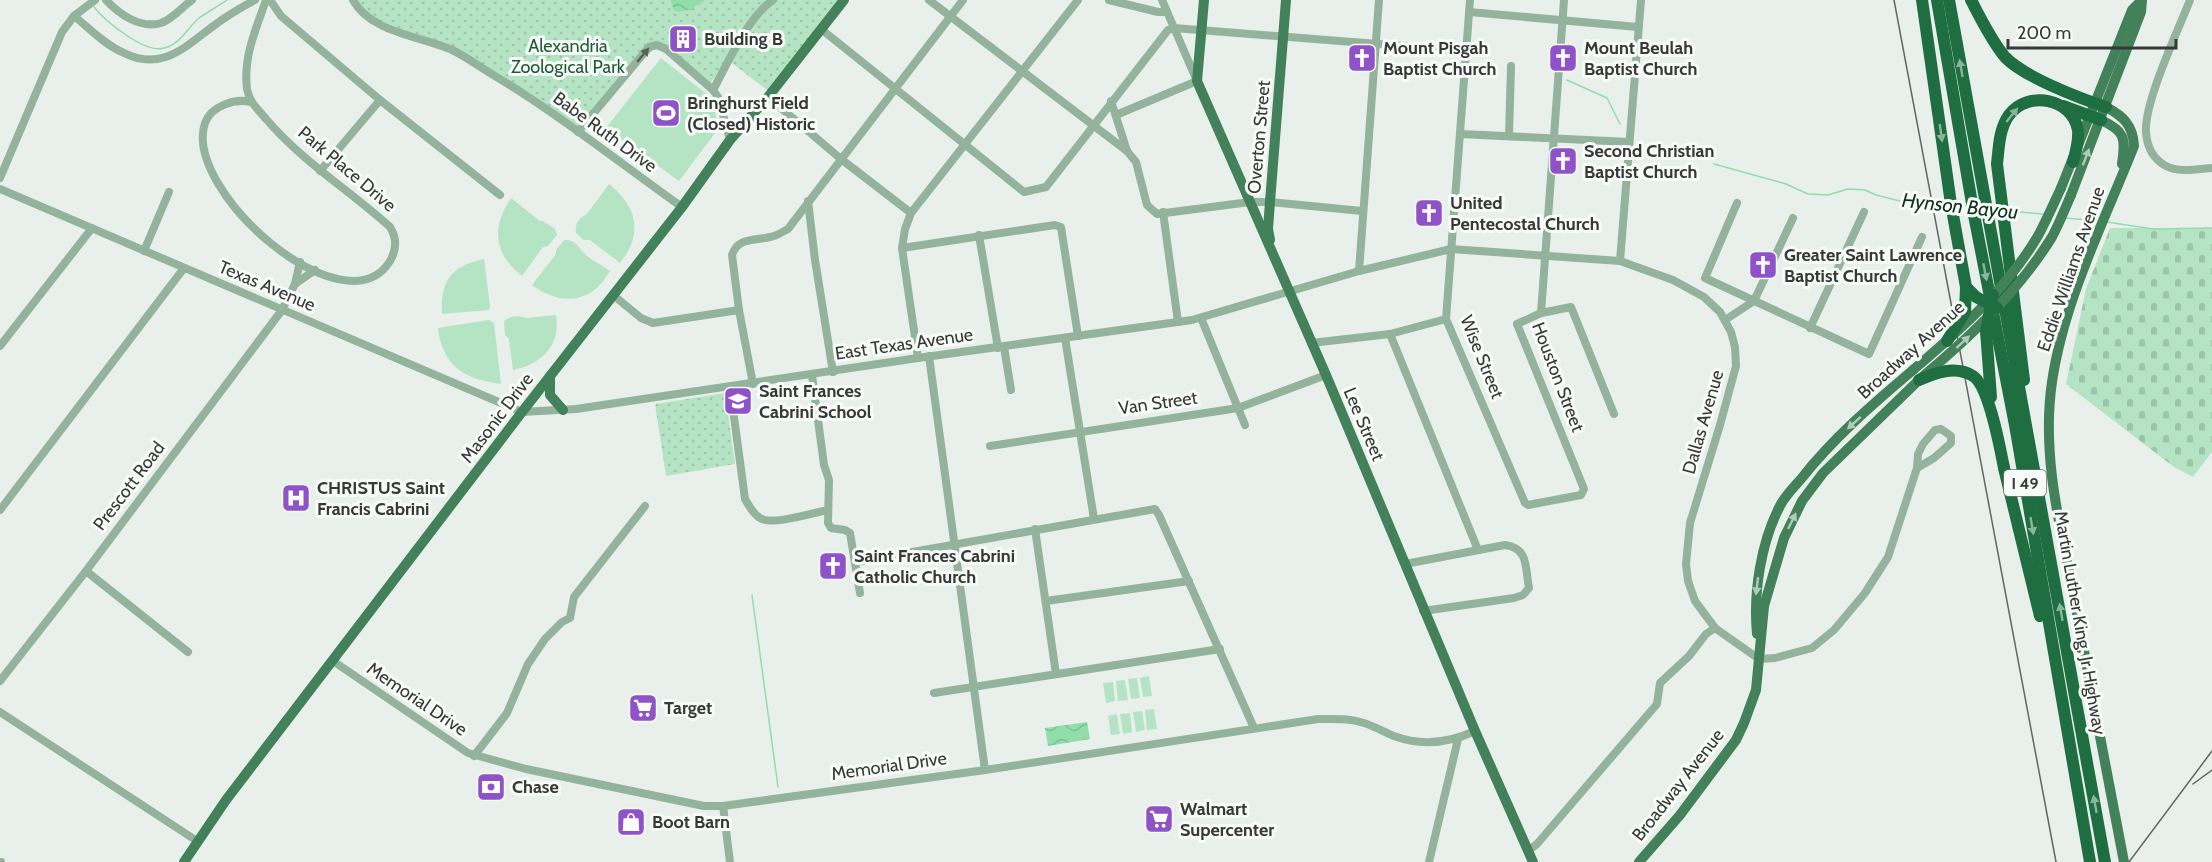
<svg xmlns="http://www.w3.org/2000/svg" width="2212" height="862" viewBox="0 0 2212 862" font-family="Cabin,sans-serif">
  <defs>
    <pattern id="green-dots" width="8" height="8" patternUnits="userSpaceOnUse" patternTransform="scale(1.5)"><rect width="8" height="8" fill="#b5e4c4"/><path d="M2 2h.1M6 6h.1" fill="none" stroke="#9cc4a9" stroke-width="1.8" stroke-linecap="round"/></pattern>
    <pattern id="cemetery-stones" width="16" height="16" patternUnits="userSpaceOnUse" patternTransform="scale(1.5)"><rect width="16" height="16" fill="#b5e4c4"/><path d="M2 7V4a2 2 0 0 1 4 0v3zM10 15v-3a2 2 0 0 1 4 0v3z" fill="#9cc4a9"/></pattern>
    <pattern id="water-waves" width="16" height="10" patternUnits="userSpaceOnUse" patternTransform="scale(1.5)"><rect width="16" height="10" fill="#91deab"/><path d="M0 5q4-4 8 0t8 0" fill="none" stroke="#7ebf94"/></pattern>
  </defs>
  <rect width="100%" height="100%" fill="#e9efeb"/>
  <g fill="url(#green-dots)">
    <polygon points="353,0 841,0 771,93 728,60 710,84 657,45 578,131 454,51 379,23"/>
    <polygon points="725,393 735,464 666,476 655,404"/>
  </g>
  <polygon fill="url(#cemetery-stones)" points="2110,228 2212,228 2212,452 2193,477 2174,467 2066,384 2086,289"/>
  <g fill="#b5e4c4">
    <polygon points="661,58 713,99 718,129 679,181 606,128"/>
    <path d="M609,184c29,23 34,50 11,79l-30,-23h-6l-8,-7c-1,-9 2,-15 11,-19z"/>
    <path d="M511,198l29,23h3l12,8 2,6 -9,11 -5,1 -21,29c-28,-22 -31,-48 -11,-78z"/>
    <path d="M564,240c11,-1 13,6 20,13 6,7 18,12 26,18 -18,32 -48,36 -78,14l24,-31v-4z"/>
    <path d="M484,259l6,47 -1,4 -47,4c-2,-33 9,-48 42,-55z"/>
    <path d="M556,315c5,31 -14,49 -43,55l-4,-31 -4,-4 -1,-14c6,-5 14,-6 22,-3z"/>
    <path d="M489,320l5,3 7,61c-37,-5 -58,-17 -63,-56z"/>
    <polygon points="1149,676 1152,696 1143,697 1140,678"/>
    <polygon points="1137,678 1140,698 1131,699 1128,679"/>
    <polygon points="1125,680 1128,700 1118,701 1116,681"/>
    <polygon points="1113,682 1115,701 1106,703 1103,683"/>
    <polygon points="1154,709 1157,729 1147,730 1145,710"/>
    <polygon points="1142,711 1145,730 1136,732 1133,712"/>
    <polygon points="1130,713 1132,732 1123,734 1120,714"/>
    <polygon points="1117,714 1120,734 1111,735 1108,716"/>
  </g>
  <g fill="url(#water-waves)">
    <polygon points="670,0 705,0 694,7 694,9 678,12 674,10"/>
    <polygon points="1087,722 1090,739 1048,746 1045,728"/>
  </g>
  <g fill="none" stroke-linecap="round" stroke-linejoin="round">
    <g stroke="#91deab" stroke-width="1.5">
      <path d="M94,7c11,14 51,47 70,41 17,-4 23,-20 35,-30 9,-6 19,-12 28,-18"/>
      <polyline points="1567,80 1607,98 1620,124"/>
      <polyline points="1650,145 1698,158"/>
      <polyline points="1714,164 1786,184 1808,194 1828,195 1848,189 1865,190 1876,195 1916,205 1944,205"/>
      <polyline points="1958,205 1968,206"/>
      <polyline points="2009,211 2043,214"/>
      <polyline points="2065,218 2099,221"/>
      <polyline points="2107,222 2153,229 2212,228"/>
      <polyline points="752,595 778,787"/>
    </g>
    <g stroke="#93b39d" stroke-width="8">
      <path d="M106,0c13,14 34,29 55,23 12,-4 21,-16 31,-23"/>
      <polyline points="270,0 281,16 380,100 500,195"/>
      <path d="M353,0c18,33 68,36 99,50 15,7 29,18 43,26 65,39 125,87 187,131"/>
      <polyline points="929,0 1127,151"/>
      <polyline points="1109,0 1158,12 1167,12"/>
      <polyline points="1470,0 1446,319 1525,503 1528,505 1581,495 1584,489 1517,324 1541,313 1564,0"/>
      <path d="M2190,0c-12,31 -46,102 -44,132 1,15 7,27 20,34 13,7 32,3 46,2"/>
      <polyline points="1469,12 1638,27"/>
      <path d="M74,16c15,12 30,28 48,36 38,20 61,-3 90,-25 13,-10 28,-19 43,-27"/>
      <polyline points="1174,28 1467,51"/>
      <polyline points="821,29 1024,192 1046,187 1168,30 1174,28"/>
      <path d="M713,90c15,-27 34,-72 60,-90"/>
      <polyline points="768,97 841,159 911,213"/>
      <polyline points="1111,101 1127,151 1136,162 1147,205 1157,214 1250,202 1270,202 1362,211"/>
      <path d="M251,102c-16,-4 -40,4 -46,21 -23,68 141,210 185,138 7,-12 7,-23 0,-34 -41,-37 -87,-65 -124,-108 -8,-10 -17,-17 -19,-30 -4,-32 9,-60 19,-89"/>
      <polyline points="1116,115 1197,81 1162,0"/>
      <polyline points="578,132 649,47 657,45 666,49 713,90 718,97 730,140"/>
      <polyline points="1460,134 1629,142"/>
      <polyline points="1509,136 1511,66"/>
      <polyline points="320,171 380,100"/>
      <polyline points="0,178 62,32 74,16 95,0"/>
      <polyline points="0,189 522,412 576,409 918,358 1192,320 1359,271 1451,249 1620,261 1673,280 1704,297 1720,312 1731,332 1735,347 1736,366 1720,425 1690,523 1686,564 1688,581 1695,601 1715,628 1759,659 1775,658 1812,648 1834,630 1865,593 1888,557 1917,468 1918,454 1923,444 1935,430 1941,429 1951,436 1951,443 1934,458 1917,468"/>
      <polyline points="808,201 815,260 833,372"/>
      <polyline points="1737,203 1705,278 1869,354 1922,237"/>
      <polyline points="1163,212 1178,322"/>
      <polyline points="979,235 998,348"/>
      <polyline points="902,248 1055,225 1061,227 1078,336"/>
      <polyline points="144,251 169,192"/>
      <polyline points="1620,261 1641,0"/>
      <polyline points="1359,271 1379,0"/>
      <polyline points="295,284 315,270"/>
      <polyline points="613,295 641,318 653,323 739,310"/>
      <polyline points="1541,313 1571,307 1614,414"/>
      <polyline points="1201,318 1245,425"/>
      <polyline points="1725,320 1754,301 1793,218"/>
      <polyline points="1810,328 1864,212"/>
      <polyline points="1390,334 1478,550"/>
      <polyline points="1065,338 1094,519"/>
      <polyline points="1311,343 1390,334 1446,319"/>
      <polyline points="0,346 92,228"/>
      <polyline points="1004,347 1011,390"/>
      <polyline points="929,356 985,770"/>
      <polyline points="918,358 902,248 905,229 911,213 1078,0"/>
      <polyline points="812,375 824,465 829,480 828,523 831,528 845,530 850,533 860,593"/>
      <path d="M753,384l-14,-74 -7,-55c6,-18 22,-14 38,-18 7,-1 12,-5 18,-8l175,-229"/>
      <path d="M730,387l15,112c4,7 8,15 15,19 12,8 52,-5 68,-8"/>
      <polyline points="990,446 1238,408 1326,375"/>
      <polyline points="0,510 184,268"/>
      <polyline points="1035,529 1056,674"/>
      <polyline points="856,562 1155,509 1159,515 1254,728"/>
      <path d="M1405,564l100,-19c24,3 20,23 24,43l-6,7 -9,3 -91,13"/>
      <polyline points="86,571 188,652"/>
      <polyline points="1046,601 1189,581"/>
      <path d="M333,661l135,92 58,16 178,37h19l262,-36 333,-51c16,0 31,-1 46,4 10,3 20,9 30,13 27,10 55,7 81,-5"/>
      <polyline points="0,681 86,571 282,310 295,284 300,262"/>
      <polyline points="934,693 1220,649"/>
      <polyline points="0,712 197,841"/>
      <polyline points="474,756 507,713 528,664 545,639 562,622 570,618 574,597 645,506"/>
      <polyline points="723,806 730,862"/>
      <polyline points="1528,851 1537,844 1657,704 1660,683 1689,656 1706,634 1715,628"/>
      <polyline points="0,862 1,862"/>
      <polyline points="1429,862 1458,739"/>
    </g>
    <g stroke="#43815a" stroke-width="10">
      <polyline points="1204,0 1197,81 1326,375 1475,731 1533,862"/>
      <path d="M2106,107c17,9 27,18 28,39 -30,76 -70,154 -82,236 -11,74 9,148 23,220 16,87 32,173 49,260"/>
      <path d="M2101,120c24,11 25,18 21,44"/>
      <polyline points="2061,188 2132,10 2142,0"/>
      <polyline points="2071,195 2141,12 2142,0"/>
      <polyline points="1270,240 1268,229 1270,202 1286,0"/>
      <polyline points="550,376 550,395 563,410"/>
      <path d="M1757,634c-4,-41 4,-93 24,-130 5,-9 13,-17 20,-25 32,-41 73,-76 112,-109"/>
      <polyline points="184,862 226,800 522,412 682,207 730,140 768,97 844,0"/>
      <polyline points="1639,862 1680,815 1736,740 1744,723 1756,690 1764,606 1784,538 1802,501 1823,473 1919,380"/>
    </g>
    <g stroke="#1e6e42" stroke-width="12">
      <polyline points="1922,0 1951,204 1966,287"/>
      <polyline points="1937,0 1974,215 2015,425 2090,862"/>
      <path d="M1949,0c50,288 105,575 156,862"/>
      <path d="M1971,0c10,19 20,40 34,57 19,20 74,41 101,50"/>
      <polyline points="2063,106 2101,120"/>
      <path d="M2024,380l-27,-216c2,-17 2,-35 12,-49 19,-25 63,-17 69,15 1,11 -2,22 -5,32"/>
      <polyline points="2004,468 2040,616"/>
    </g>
    <g stroke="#636664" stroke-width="1.5">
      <polyline points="1894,0 2056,862"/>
      <polyline points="2193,784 2212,770"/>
      <polyline points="2129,862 2212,751"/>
    </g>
    <g stroke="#43815a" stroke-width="10">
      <path d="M1913,370c47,-40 95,-82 126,-136 8,-15 15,-31 22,-46"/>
      <path d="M1921,378c49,-41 97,-86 131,-141 7,-13 13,-28 19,-42"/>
    </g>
    <g stroke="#1e6e42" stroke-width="12">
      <polyline points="1966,287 1976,297 1997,308"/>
      <polyline points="1947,341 1965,312 1966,287"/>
      <path d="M1919,380c16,-7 36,-15 54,-4 16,10 27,72 31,92"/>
      <polyline points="1991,397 1986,331 1993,295"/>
    </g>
  </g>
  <defs><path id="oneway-solid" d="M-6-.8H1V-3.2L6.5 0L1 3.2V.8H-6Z" transform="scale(1.5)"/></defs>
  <use fill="#57645b" href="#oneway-solid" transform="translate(643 55) rotate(-50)"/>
  <g fill="#8ab59d">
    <use href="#oneway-solid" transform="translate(1961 68) rotate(-100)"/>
    <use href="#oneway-solid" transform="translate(2012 115) rotate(-51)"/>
    <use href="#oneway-solid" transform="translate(1941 133) rotate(82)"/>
    <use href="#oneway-solid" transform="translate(1985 272) rotate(79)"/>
    <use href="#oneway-solid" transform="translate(2032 526) rotate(80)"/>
    <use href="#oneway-solid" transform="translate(2061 612) rotate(-100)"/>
    <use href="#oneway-solid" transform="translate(2095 804) rotate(-100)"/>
  </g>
  <g fill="#afcbb9">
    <use href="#oneway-solid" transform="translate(2086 157) rotate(-69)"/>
    <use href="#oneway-solid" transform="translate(1963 342) rotate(-43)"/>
    <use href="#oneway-solid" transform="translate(1854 423) rotate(138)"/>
    <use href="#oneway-solid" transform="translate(1792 521) rotate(-64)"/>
    <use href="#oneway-solid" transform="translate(1757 586) rotate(97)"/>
  </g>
  <defs>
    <g id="building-square" transform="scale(1.5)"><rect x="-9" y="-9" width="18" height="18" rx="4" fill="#8f52c9" stroke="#f7fcf8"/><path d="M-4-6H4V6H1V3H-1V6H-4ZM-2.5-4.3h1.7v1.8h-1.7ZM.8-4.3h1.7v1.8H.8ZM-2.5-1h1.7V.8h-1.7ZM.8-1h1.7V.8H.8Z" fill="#fff"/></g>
    <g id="church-square" transform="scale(1.5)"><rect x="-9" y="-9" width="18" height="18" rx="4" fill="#8f52c9" stroke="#f7fcf8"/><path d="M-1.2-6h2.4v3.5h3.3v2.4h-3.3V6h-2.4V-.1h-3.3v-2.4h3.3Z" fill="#fff"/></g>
    <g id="stadium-square" transform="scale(1.5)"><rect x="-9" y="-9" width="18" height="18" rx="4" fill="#8f52c9" stroke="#f7fcf8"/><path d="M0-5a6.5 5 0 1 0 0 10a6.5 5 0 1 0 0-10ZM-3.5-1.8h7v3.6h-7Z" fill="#fff"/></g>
    <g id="school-square" transform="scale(1.5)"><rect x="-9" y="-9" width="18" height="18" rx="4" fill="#8f52c9" stroke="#f7fcf8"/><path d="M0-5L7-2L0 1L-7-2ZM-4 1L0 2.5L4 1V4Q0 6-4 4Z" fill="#fff"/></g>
    <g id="hospital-square" transform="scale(1.5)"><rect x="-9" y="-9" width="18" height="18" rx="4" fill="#8f52c9" stroke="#f7fcf8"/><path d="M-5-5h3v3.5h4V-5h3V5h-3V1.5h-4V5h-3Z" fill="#fff"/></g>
    <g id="supermarket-square" transform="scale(1.5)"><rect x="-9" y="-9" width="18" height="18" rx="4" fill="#8f52c9" stroke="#f7fcf8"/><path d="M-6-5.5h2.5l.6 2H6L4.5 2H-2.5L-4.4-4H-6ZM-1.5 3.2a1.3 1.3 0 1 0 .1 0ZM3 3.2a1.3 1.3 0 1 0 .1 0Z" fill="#fff"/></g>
    <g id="bank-square" transform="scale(1.5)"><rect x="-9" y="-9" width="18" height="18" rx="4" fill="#8f52c9" stroke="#f7fcf8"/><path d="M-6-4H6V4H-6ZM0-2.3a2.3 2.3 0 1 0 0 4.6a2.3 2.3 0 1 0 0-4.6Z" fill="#fff"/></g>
    <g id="shop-square" transform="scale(1.5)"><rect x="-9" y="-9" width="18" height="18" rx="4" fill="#8f52c9" stroke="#f7fcf8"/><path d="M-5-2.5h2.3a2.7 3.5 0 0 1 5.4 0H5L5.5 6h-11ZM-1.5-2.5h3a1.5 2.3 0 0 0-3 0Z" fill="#fff"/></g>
  </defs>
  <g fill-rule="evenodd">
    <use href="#building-square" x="683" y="39"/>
    <use href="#church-square" x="1362" y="58"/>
    <use href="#church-square" x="1563" y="58"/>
    <use href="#stadium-square" x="666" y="113"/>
    <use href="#church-square" x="1563" y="161"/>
    <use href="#church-square" x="1429" y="213"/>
    <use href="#church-square" x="1763" y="265"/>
    <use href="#school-square" x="738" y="401"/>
    <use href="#hospital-square" x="296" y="498"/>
    <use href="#church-square" x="833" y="566"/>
    <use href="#supermarket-square" x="643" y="708"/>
    <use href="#bank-square" x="491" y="787"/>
    <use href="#supermarket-square" x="1159" y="819"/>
    <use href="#shop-square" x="631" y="822"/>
  </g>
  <g text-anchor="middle" stroke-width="6" stroke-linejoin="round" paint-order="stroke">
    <rect fill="#f7fcf8" stroke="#717472" stroke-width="1.5" x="2004" y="470" width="42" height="26" rx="4.5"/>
    <g font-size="16" font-weight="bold" fill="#373938">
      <text x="2025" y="489">I 49</text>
    </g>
    <g font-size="18" font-weight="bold" fill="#373938" stroke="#f7fcf8" text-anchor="start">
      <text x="704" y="45">Building B</text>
      <text x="1383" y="54">Mount Pisgah<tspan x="1383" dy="21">Baptist Church</tspan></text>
      <text x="1584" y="54">Mount Beulah<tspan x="1584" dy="21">Baptist Church</tspan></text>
      <text x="687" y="109">Bringhurst Field<tspan x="687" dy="21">(Closed) Historic</tspan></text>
      <text x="1584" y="157">Second Christian<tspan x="1584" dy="21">Baptist Church</tspan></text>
      <text x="1450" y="209">United<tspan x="1450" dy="21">Pentecostal Church</tspan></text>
      <text x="1784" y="261">Greater Saint Lawrence<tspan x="1784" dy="21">Baptist Church</tspan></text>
      <text x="759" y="397">Saint Frances<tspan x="759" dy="21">Cabrini School</tspan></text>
      <text x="317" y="494">CHRISTUS Saint<tspan x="317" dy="21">Francis Cabrini</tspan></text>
      <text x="854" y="562">Saint Frances Cabrini<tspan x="854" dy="21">Catholic Church</tspan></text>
      <text x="664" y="714">Target</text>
      <text x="512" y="793">Chase</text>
      <text x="1180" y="815">Walmart<tspan x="1180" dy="21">Supercenter</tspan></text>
      <text x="652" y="828">Boot Barn</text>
    </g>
    <g font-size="18" fill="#215938" stroke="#f7fcf8">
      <text x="568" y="52">Alexandria<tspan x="568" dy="21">Zoological Park</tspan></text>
    </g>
    <g font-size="18" fill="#373938" stroke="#f7fcf8">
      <text transform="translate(605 132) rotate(36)" y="6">Babe Ruth Drive</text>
      <text transform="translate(1259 137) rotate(-85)" y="6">Overton Street</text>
      <text transform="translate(347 169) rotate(40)" y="6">Park Place Drive</text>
      <text transform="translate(2071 269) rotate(-71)" y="6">Eddie Williams Avenue</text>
      <text transform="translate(267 286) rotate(23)" y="6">Texas Avenue</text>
      <text transform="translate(904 344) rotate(-8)" y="6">East Texas Avenue</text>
      <text transform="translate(1911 350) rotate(-42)" y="6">Broadway Avenue</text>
      <text transform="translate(1482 357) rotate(68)" y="6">Wise Street</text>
      <text transform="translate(1558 377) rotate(69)" y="6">Houston Street</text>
      <text transform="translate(1158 403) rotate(-8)" y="6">Van Street</text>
      <text transform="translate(497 418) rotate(-53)" y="6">Masonic Drive</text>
      <text transform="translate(1703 422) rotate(-74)" y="6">Dallas Avenue</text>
      <text transform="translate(1364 424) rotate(67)" y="6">Lee Street</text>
      <text transform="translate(129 486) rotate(-53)" y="6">Prescott Road</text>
      <text transform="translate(2080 623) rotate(80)" y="6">Martin Luther King, Jr Highway</text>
      <text transform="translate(417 699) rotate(34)" y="6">Memorial Drive</text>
      <text transform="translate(889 766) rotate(-8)" y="6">Memorial Drive</text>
      <text transform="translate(1678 785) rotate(-52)" y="6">Broadway Avenue</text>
    </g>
    <g font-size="20" font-style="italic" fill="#10311e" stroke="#f7fcf8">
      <text transform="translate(1960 206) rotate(6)" y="7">Hynson Bayou</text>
    </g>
  </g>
  <path d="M2008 39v9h168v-9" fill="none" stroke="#373938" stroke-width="3"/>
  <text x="2017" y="39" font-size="18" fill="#373938" stroke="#f7fcf8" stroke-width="4.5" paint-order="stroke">200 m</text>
</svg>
